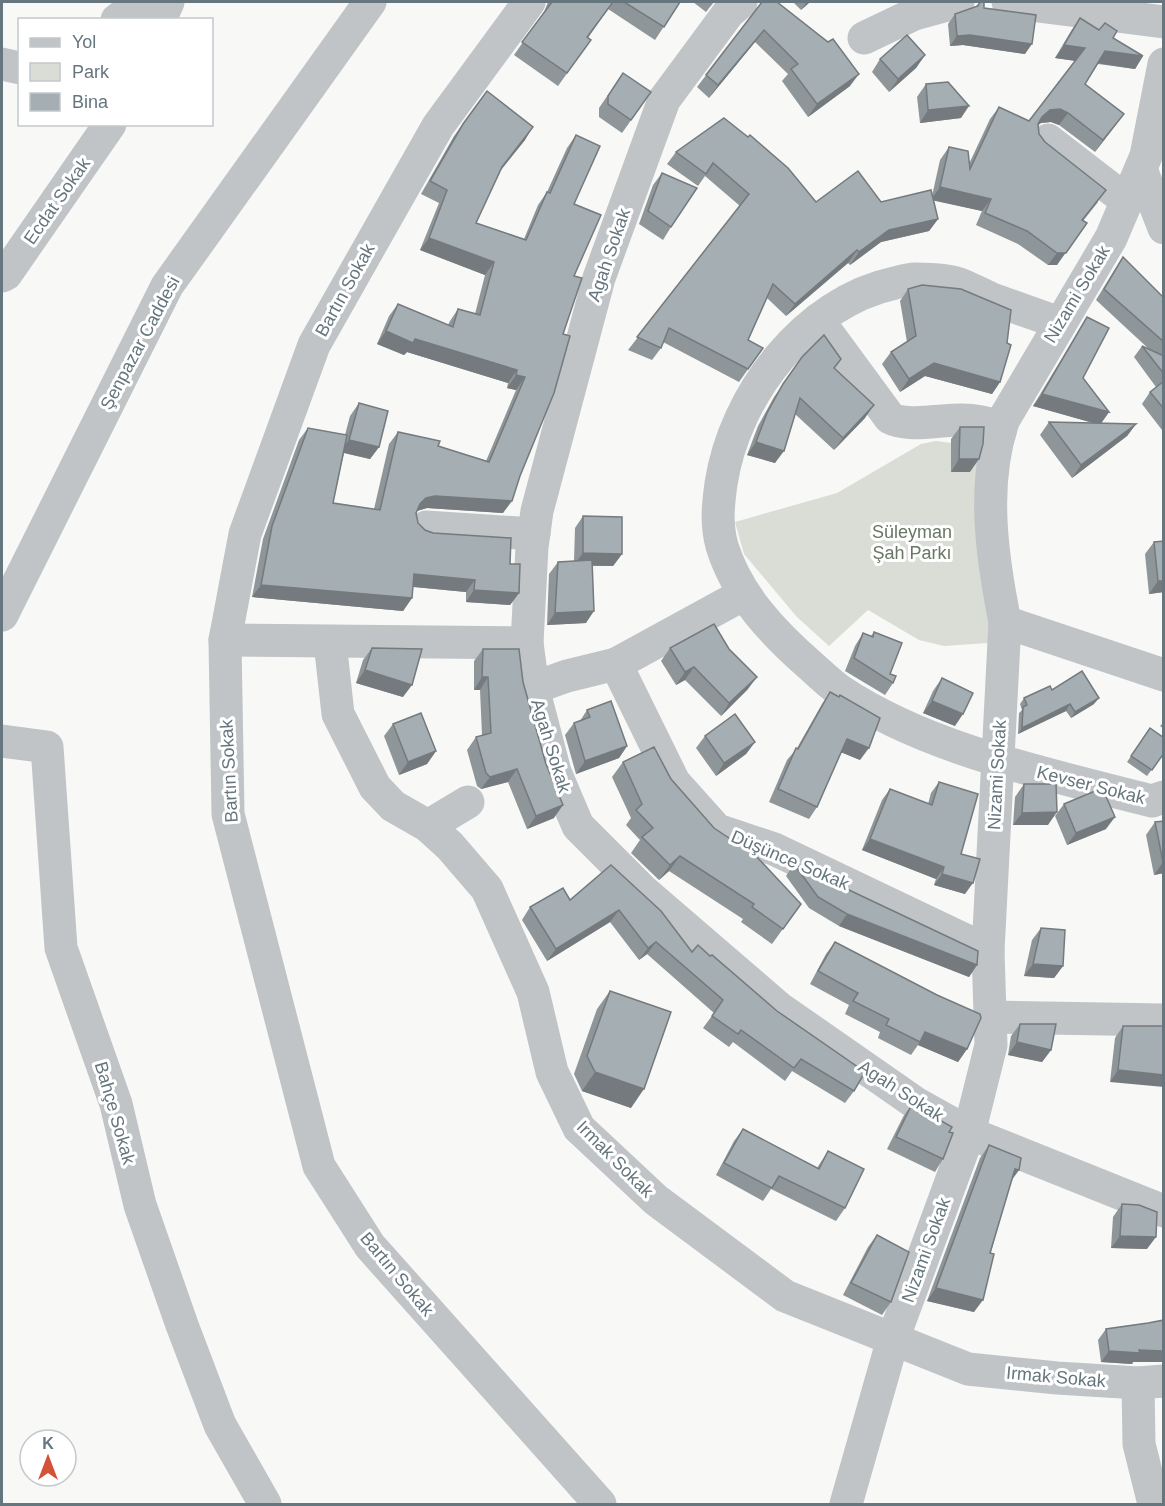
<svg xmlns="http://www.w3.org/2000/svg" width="1165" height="1506" viewBox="0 0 1165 1506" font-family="Helvetica,sans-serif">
  <rect width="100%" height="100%" fill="#f8f8f6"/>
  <polygon fill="#d9ddd6" points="936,441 999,449 988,643 944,646 919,640 868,610 829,646 797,617 744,554 735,522 837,493 921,444"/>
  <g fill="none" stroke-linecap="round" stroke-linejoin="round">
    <g stroke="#c0c4c7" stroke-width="33">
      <polyline points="529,2 438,126 314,345 245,534 225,640 228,814 319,1166 370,1246 600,1504"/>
      <polyline points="741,2 729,12 664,100 599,278 537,511 532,547 527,643 533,688 555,772 578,826 642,890 779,1008 917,1104 969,1133 1164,1211"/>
      <polyline points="1008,2 1164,22"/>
      <polyline points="117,20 141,2"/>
      <polyline points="160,20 168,2"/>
      <polyline points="864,38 914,14 958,2"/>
      <polyline points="2,64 20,68"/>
      <polyline points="1048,140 1127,201"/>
      <polyline points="1141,169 1164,228"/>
      <polyline points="2,276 6,274 110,124"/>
      <path d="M818,320l72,98c19,10 52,1 74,2 13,0 24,3 36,7"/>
      <path d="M1059,323c-23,-9 -46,-16 -69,-25 -9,-4 -18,-9 -28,-13 -12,-5 -33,-6 -47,-6 -6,0 -13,2 -20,4 -90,19 -161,113 -174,201 -3,21 -5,41 1,62 15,49 51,87 89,120 9,8 18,17 28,24 89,60 209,84 313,111l12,-4"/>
      <polyline points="426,527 534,534"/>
      <polyline points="2,615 167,286 370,2"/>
      <polyline points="1005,622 1164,675"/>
      <polyline points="225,640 527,643"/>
      <polyline points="330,642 338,714 375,787 393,806 428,826 450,846 487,889 533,992 552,1072 579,1128 656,1200 785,1296 968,1369 1057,1378 1138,1383 1164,1381"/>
      <polyline points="616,664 744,594"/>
      <polyline points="533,688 567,676 616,664 674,782 717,830 774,849 988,951"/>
      <polyline points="2,741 47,747 61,948 116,1104 140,1205 182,1325 220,1425 265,1504"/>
      <polyline points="428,826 468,802"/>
      <polyline points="991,1017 1164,1020"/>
      <polyline points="1138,1383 1139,1444 1154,1504"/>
      <path d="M846,1504l47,-165 76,-206 22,-88 -3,-94 17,-329c-13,-65 -24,-139 -1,-203l107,-181 35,-82 18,-92"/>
    </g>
  </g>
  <g fill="#8e9699">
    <polygon points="548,2 680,2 655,40 608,9 588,38 591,40 558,86 514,55 544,12"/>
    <polygon points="693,2 714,2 706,12"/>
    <polygon points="762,2 850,86 808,117 782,81 788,74 755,42 709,98 697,87"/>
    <polygon points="793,2 810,2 801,10"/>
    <polygon points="980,2 984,2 984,8 1025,54 963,45 950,46 948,24 955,14 976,6"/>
    <polygon points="1080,18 1143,56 1135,69 1098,64 1085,84 1124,114 1095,152 1059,125 1051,122 1041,123 1038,125 1039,134 1045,142 1098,202 1083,221 1057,265 1048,265 1018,244 976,225 982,211 933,200 938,219 929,231 881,242 850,265 848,263 786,316 767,298 748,340 763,348 739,382 663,342 661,348 652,360 628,350 740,206 705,176 698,186 667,164 676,152 724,118 816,202 881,202 932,196 940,160 949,147 969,164 990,119 999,107 1029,121 1076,61 1055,58 1071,31"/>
    <polygon points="925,55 916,68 889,92 872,72 880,59"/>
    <polygon points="623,73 651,92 622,133 599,117 599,108"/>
    <polygon points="926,84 961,118 920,123 917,97"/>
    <polygon points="487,91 525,140 500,170 476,223 524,239 538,205 547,192 567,148 576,135 574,204 574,276 503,513 427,508 417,511 416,513 418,523 425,530 510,564 519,593 510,605 466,602 466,592 413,587 412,598 403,611 252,597 263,539 299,440 308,428 345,435 350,416 359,403 379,447 370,459 344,453 333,503 374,509 389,444 398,432 438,446 486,461 516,390 507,388 508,383 407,352 404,355 377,344 389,316 398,304 448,325 450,321 458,309 475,314 485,275 420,250 439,203 421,194 454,136"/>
    <polygon points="662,173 671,227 663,240 639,224 653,185"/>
    <polygon points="1123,257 1164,298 1164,429 1162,430 1142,404 1150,392 1156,387 1134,357 1142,346 1150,350 1096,300 1115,269"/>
    <polygon points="908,289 1007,343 1000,382 992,394 925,376 900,392 882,364 891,352 907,342 900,301"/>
    <polygon points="1087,317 1083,378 1109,412 1101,423 1136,424 1127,436 1072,478 1040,435 1049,422 1094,423 1033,406 1079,330"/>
    <polygon points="802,357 835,369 865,418 834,450 795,414 775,463 747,455 758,426 774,397"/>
    <polygon points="960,427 970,472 951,472 951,439"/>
    <polygon points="583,516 622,554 613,566 592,566 586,623 547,625 549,574 558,562 574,561 575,528"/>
    <polygon points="1164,541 1164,592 1149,594 1145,554 1154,542"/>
    <polygon points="874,632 893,683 885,695 845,671 855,646 863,633 871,636"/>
    <polygon points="372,648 403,697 356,683 363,660"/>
    <polygon points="670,648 748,689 721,716 685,680 676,685 661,661"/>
    <polygon points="483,649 523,682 554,818 527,829 508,782 481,789 477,786 467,750 476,737 482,735 480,690 474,690 474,661"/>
    <polygon points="942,678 955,726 923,713 933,691"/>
    <polygon points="1052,690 1094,704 1071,718 1066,711 1018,734 1019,713 1022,710 1020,704 1024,698"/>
    <polygon points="830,692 838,697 840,695 860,760 841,752 817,807 809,819 769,802 787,760 797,748 822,704"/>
    <polygon points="587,710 627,746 619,758 576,774 565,735 574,723 580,721"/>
    <polygon points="1164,722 1164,729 1160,726"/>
    <polygon points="393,724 436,751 427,764 399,775 384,736"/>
    <polygon points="1150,728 1164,753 1147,776 1127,762"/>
    <polygon points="705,736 755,742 746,754 716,776 696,748"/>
    <polygon points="623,762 671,779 714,828 801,904 772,944 741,922 743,919 669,871 659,880 631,853 640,840 626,825 631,818 612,777"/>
    <polygon points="939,782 961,854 965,894 934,885 936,879 862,850 882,800 890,789 928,804 931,793"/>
    <polygon points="1024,784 1048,825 1013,825 1015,797"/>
    <polygon points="1064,804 1106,829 1067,845 1055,816"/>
    <polygon points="1164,821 1164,873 1154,875 1146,835 1155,822"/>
    <polygon points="794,864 977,965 969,977 839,926 809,908 786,876"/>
    <polygon points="611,865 692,952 854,1091 845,1103 792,1071 785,1081 733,1042 729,1047 703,1028 714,1013 647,954 639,960 610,922 547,961 522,920 530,907 570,900"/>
    <polygon points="1041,928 1063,966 1054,978 1024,976 1032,940"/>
    <polygon points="835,942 967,1049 958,1062 918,1045 911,1055 878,1038 880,1032 845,1014 849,1005 810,984 826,954"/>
    <polygon points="610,991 631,1108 582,1091 574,1074 597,1009"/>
    <polygon points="1020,1024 1051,1050 1042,1062 1008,1055 1011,1036"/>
    <polygon points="1123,1026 1164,1026 1110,1082 1115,1038"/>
    <polygon points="912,1104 949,1132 943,1159 935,1172 887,1149 903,1117"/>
    <polygon points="743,1129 817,1168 828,1151 845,1208 836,1221 771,1189 763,1201 716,1175 734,1141"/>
    <polygon points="989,1145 1019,1170 1011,1181 974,1312 927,1301 980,1158"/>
    <polygon points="1122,1204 1147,1249 1111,1248 1113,1217"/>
    <polygon points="877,1235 891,1302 882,1315 843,1295 868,1247"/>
    <polygon points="1106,1329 1164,1362 1133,1362 1132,1364 1101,1362 1098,1340"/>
  </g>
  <g fill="#747a7d">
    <polygon points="807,2 810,2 801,10"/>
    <polygon points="764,30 755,42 709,98 718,85"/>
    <polygon points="970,35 1032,44 1025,54 963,45 950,46 957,36"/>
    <polygon points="1064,45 1085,48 1076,61 1055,58"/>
    <polygon points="1105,51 1143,56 1135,69 1097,63"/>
    <polygon points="925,55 916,68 889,92 898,79"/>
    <polygon points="859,74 850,86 808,117 817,104"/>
    <polygon points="969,106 961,118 920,123 928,110"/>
    <polygon points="1060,109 1068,113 1059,125 1051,122 1041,123 1033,129 1042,117 1050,110"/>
    <polygon points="1124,114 1115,126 1095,152 1103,140"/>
    <polygon points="533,127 525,140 493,180 502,167"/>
    <polygon points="940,187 991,199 982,211 931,200"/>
    <polygon points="938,219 929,231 881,242 850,265 859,252 889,230"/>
    <polygon points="1087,223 1057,265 1048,265 1057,253"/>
    <polygon points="429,238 494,262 485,275 420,250"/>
    <polygon points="857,250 848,263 786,316 795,304"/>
    <polygon points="386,331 415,339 517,370 508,383 407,352 404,355 377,344"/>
    <polygon points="934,363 1000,382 992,394 925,376 900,392 909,379"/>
    <polygon points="516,375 525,377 516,390 507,388"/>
    <polygon points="1042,394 1109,412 1100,425 1033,406"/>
    <polygon points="874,405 865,418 834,450 843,438"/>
    <polygon points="1136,424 1127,436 1072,478 1081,465"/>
    <polygon points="349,440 379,447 370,459 340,452"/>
    <polygon points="756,442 784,451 775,463 747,455"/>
    <polygon points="959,459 979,459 970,472 951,472"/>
    <polygon points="435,496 512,501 503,513 427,508 417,511 420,504 426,498"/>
    <polygon points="583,553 622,554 613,566 574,565"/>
    <polygon points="414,574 475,580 466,592 405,586"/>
    <polygon points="1158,581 1164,581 1164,592 1149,594"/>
    <polygon points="261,585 412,598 403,611 252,597"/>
    <polygon points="474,590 519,593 510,605 466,602"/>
    <polygon points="594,611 586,623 547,625 555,613"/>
    <polygon points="694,667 685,680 676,685 685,672"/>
    <polygon points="365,670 412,685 403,697 356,683"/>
    <polygon points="482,677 488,677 480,690 474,690"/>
    <polygon points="757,677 748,689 721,716 729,703"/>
    <polygon points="1099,698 1094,704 1071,718 1075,712"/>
    <polygon points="932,701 963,714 955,726 923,713"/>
    <polygon points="1070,704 1066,711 1018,734 1022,728"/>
    <polygon points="847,739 869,748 860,760 838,751"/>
    <polygon points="755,742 746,754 716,776 724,763"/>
    <polygon points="627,746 619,758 576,774 585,761"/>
    <polygon points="436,751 427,764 399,775 408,762"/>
    <polygon points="517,769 508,782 481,789 490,777"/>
    <polygon points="563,805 554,818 527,829 536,816"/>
    <polygon points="1057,812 1048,825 1013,825 1022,813"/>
    <polygon points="1115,817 1106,829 1067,845 1076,833"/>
    <polygon points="870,839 944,867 936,879 862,850"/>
    <polygon points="680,856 669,871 659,880 670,865"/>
    <polygon points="1163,862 1164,873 1154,875"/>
    <polygon points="942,874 973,883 965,894 934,885"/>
    <polygon points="619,910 610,922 547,961 556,949"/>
    <polygon points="847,914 977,965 969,977 839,926"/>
    <polygon points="656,942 647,954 639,960 648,948"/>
    <polygon points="1033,964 1063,966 1054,978 1024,976"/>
    <polygon points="925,1032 967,1049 958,1062 918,1045"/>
    <polygon points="1017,1042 1051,1050 1042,1062 1008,1055"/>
    <polygon points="1118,1070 1164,1075 1164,1087 1110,1082"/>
    <polygon points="595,1072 644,1089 631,1108 582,1091"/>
    <polygon points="1015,1169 1019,1170 1010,1182"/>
    <polygon points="1120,1236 1156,1237 1147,1249 1111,1248"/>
    <polygon points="936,1288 983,1300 974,1312 927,1301"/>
    <polygon points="1139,1350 1164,1351 1164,1362 1133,1362 1132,1364 1101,1362 1109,1351"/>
  </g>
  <g fill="#a5aeb2" stroke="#747a7d" stroke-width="1.5">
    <polygon points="552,2 613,2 587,37 591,40 567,73 522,42"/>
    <polygon points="624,2 680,2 664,27"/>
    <polygon points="762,2 777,2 828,42 833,39 859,74 817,104 791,69 798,64 764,30 718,85 706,75"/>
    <polygon points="980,2 984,2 984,8 1036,15 1032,44 970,35 957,36 955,14 978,6"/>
    <polygon points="1080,18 1099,30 1105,23 1117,31 1113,38 1143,56 1105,51 1085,84 1124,114 1103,140 1068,113 1060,109 1050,110 1042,117 1038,124 1039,134 1045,142 1106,190 1082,220 1087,223 1066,253 1057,253 1027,231 985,213 991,199 940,187 949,147 968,151 970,169 999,107 1029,121 1085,48 1064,45"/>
    <polygon points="907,35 925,55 898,79 880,59"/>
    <polygon points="623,73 651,92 631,120 608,104 608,96"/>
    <polygon points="948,82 969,106 928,110 926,84"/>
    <polygon points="487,91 533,127 502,167 476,223 526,240 547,192 550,193 576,135 600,146 574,204 601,215 574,276 582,278 563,334 570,336 554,393 520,476 512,501 435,496 426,498 420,504 416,513 418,523 425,530 433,533 511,538 510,564 520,564 519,593 474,590 475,580 414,574 412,598 261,585 272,526 308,428 347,435 333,503 380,510 398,432 440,441 438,446 489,462 525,377 516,375 517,370 415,339 413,343 386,331 398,304 453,327 458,309 480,315 494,262 429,238 447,190 430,181 463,124"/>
    <polygon points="724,118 748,137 750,135 788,168 816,202 858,171 881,202 931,190 938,219 889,230 859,252 857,250 795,304 773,284 748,340 763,348 748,369 669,328 661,348 637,337 749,194 713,163 706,174 676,152"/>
    <polygon points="662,173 697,188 671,227 648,211"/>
    <polygon points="1123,257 1164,298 1164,342 1104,289"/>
    <polygon points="922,285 961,289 1011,310 1007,343 1011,345 1000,382 934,363 909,379 891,352 916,336 908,289"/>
    <polygon points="1087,317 1109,328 1083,378 1109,412 1042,394"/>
    <polygon points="824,335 841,359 834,368 874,405 843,438 800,398 784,451 756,442 767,413 783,384 802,357"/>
    <polygon points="1142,346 1164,356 1164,374"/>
    <polygon points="1164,381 1164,409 1150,392"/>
    <polygon points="359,403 388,411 379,447 349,440"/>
    <polygon points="1049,422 1136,424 1081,465"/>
    <polygon points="960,427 984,427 983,444 979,459 959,459"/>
    <polygon points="583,516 622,517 622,554 583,553"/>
    <polygon points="1164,541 1164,581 1158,581 1154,542"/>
    <polygon points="592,560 594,611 555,613 558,562"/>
    <polygon points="714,624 729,649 757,677 729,703 694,667 685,672 670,648"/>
    <polygon points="874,632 902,643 890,674 896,676 893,683 854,658 863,633 873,637"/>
    <polygon points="372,648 422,649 412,685 365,670"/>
    <polygon points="483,649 519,649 523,682 546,764 563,805 536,816 517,769 490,777 486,773 476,737 491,733 488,677 482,677"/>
    <polygon points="1082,671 1099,698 1075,712 1070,704 1022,728 1023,707 1027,705 1024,698 1050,686 1052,690"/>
    <polygon points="942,678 973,693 963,714 932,701"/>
    <polygon points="830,692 839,697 840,695 880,718 869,748 847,739 817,807 778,789 796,748 798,749"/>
    <polygon points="611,701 627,746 585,761 574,723 590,717 587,710"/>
    <polygon points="421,713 436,751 408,762 393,724"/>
    <polygon points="735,714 755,742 724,763 705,736"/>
    <polygon points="1150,728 1164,738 1164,753 1152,770 1131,756"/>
    <polygon points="654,747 671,779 714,828 756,856 801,904 783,929 752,907 754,904 680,856 670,865 642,837 653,828 636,810 642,804 623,762"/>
    <polygon points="939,782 978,794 961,854 980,859 973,883 942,874 944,867 870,839 890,789 932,805"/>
    <polygon points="1024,784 1056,784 1057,812 1022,813"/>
    <polygon points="1095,791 1105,794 1115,817 1076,833 1064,804"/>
    <polygon points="1164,821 1164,862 1163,862 1155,822"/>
    <polygon points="794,864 978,951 977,965 847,914 818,897"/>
    <polygon points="611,865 661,911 692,952 698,945 710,956 712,955 777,1011 865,1072 854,1091 801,1059 794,1068 741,1030 738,1034 712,1016 723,1000 656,942 648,948 619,910 556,949 530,907 563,888 570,900"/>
    <polygon points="1041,928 1065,930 1063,966 1033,964"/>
    <polygon points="835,942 937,995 980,1014 981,1018 967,1049 925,1032 920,1042 886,1025 889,1019 853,1001 858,993 818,971"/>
    <polygon points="610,991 671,1012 644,1089 595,1072 587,1056"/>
    <polygon points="1020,1024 1056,1024 1051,1050 1017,1042"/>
    <polygon points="1123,1026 1164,1026 1164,1075 1118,1070"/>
    <polygon points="912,1104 952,1127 949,1132 953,1133 943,1159 896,1137"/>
    <polygon points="743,1129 819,1169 828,1151 864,1169 845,1208 779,1176 772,1188 724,1163"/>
    <polygon points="989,1145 1021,1158 1019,1170 1015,1169 990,1253 994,1254 983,1300 936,1288"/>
    <polygon points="1122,1204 1139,1205 1157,1212 1156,1237 1120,1236"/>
    <polygon points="877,1235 909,1252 891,1302 851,1283"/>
    <polygon points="1164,1320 1164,1351 1139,1350 1140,1353 1109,1351 1106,1329 1148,1323"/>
  </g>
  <g text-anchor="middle" stroke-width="6" stroke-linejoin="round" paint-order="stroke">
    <g font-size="18" fill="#66767e" stroke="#fff">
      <text transform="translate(57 201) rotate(-55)" y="6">Ecdat Sokak</text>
      <text transform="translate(609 255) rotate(-71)" y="6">Agah Sokak</text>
      <text transform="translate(345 290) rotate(-61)" y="6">Bartın Sokak</text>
      <text transform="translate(1077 294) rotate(-59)" y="6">Nizami Sokak</text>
      <text transform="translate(140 343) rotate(-62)" y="6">Şenpazar Caddesi</text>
      <text transform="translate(551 746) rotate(73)" y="6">Agah Sokak</text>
      <text transform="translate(229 771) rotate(-93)" y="6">Bartın Sokak</text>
      <text transform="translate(997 775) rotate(-87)" y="6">Nizami Sokak</text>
      <text transform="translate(1091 785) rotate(14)" y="6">Kevser Sokak</text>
      <text transform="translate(790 860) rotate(23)" y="6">Düşünce Sokak</text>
      <text transform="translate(901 1091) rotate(33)" y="6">Agah Sokak</text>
      <text transform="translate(115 1113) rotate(74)" y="6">Bahçe Sokak</text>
      <text transform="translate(615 1159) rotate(45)" y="6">Irmak Sokak</text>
      <text transform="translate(926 1250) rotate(-70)" y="6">Nizami Sokak</text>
      <text transform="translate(397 1274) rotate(50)" y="6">Bartın Sokak</text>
      <text transform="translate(1056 1377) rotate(5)" y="6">Irmak Sokak</text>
    </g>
    <g font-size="18" fill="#697764" stroke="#fff">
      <text x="912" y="538">Süleyman<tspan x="912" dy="21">Şah Parkı</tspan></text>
    </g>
  </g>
  <rect width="1165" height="1506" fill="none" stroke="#66767e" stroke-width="6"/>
  <rect x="18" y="18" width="195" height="108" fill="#ffffff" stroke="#c2c8cb" stroke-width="1.5"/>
  <rect x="30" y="38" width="30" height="9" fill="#c0c4c7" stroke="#c2c8cb" stroke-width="1.5"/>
  <text x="72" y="48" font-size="18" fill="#66767e">Yol</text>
  <rect x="30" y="63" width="30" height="18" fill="#d9ddd6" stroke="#c2c8cb" stroke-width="1.5"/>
  <text x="72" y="78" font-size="18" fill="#66767e">Park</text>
  <rect x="30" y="93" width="30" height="18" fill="#a5aeb2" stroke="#c2c8cb" stroke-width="1.5"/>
  <text x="72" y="108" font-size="18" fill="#66767e">Bina</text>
  <g transform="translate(48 1458)"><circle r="28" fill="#ffffff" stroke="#c2c8cb" stroke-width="1.5"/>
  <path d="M0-4.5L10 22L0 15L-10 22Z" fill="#d4523a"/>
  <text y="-9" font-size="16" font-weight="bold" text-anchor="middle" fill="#66767e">K</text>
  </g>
</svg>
